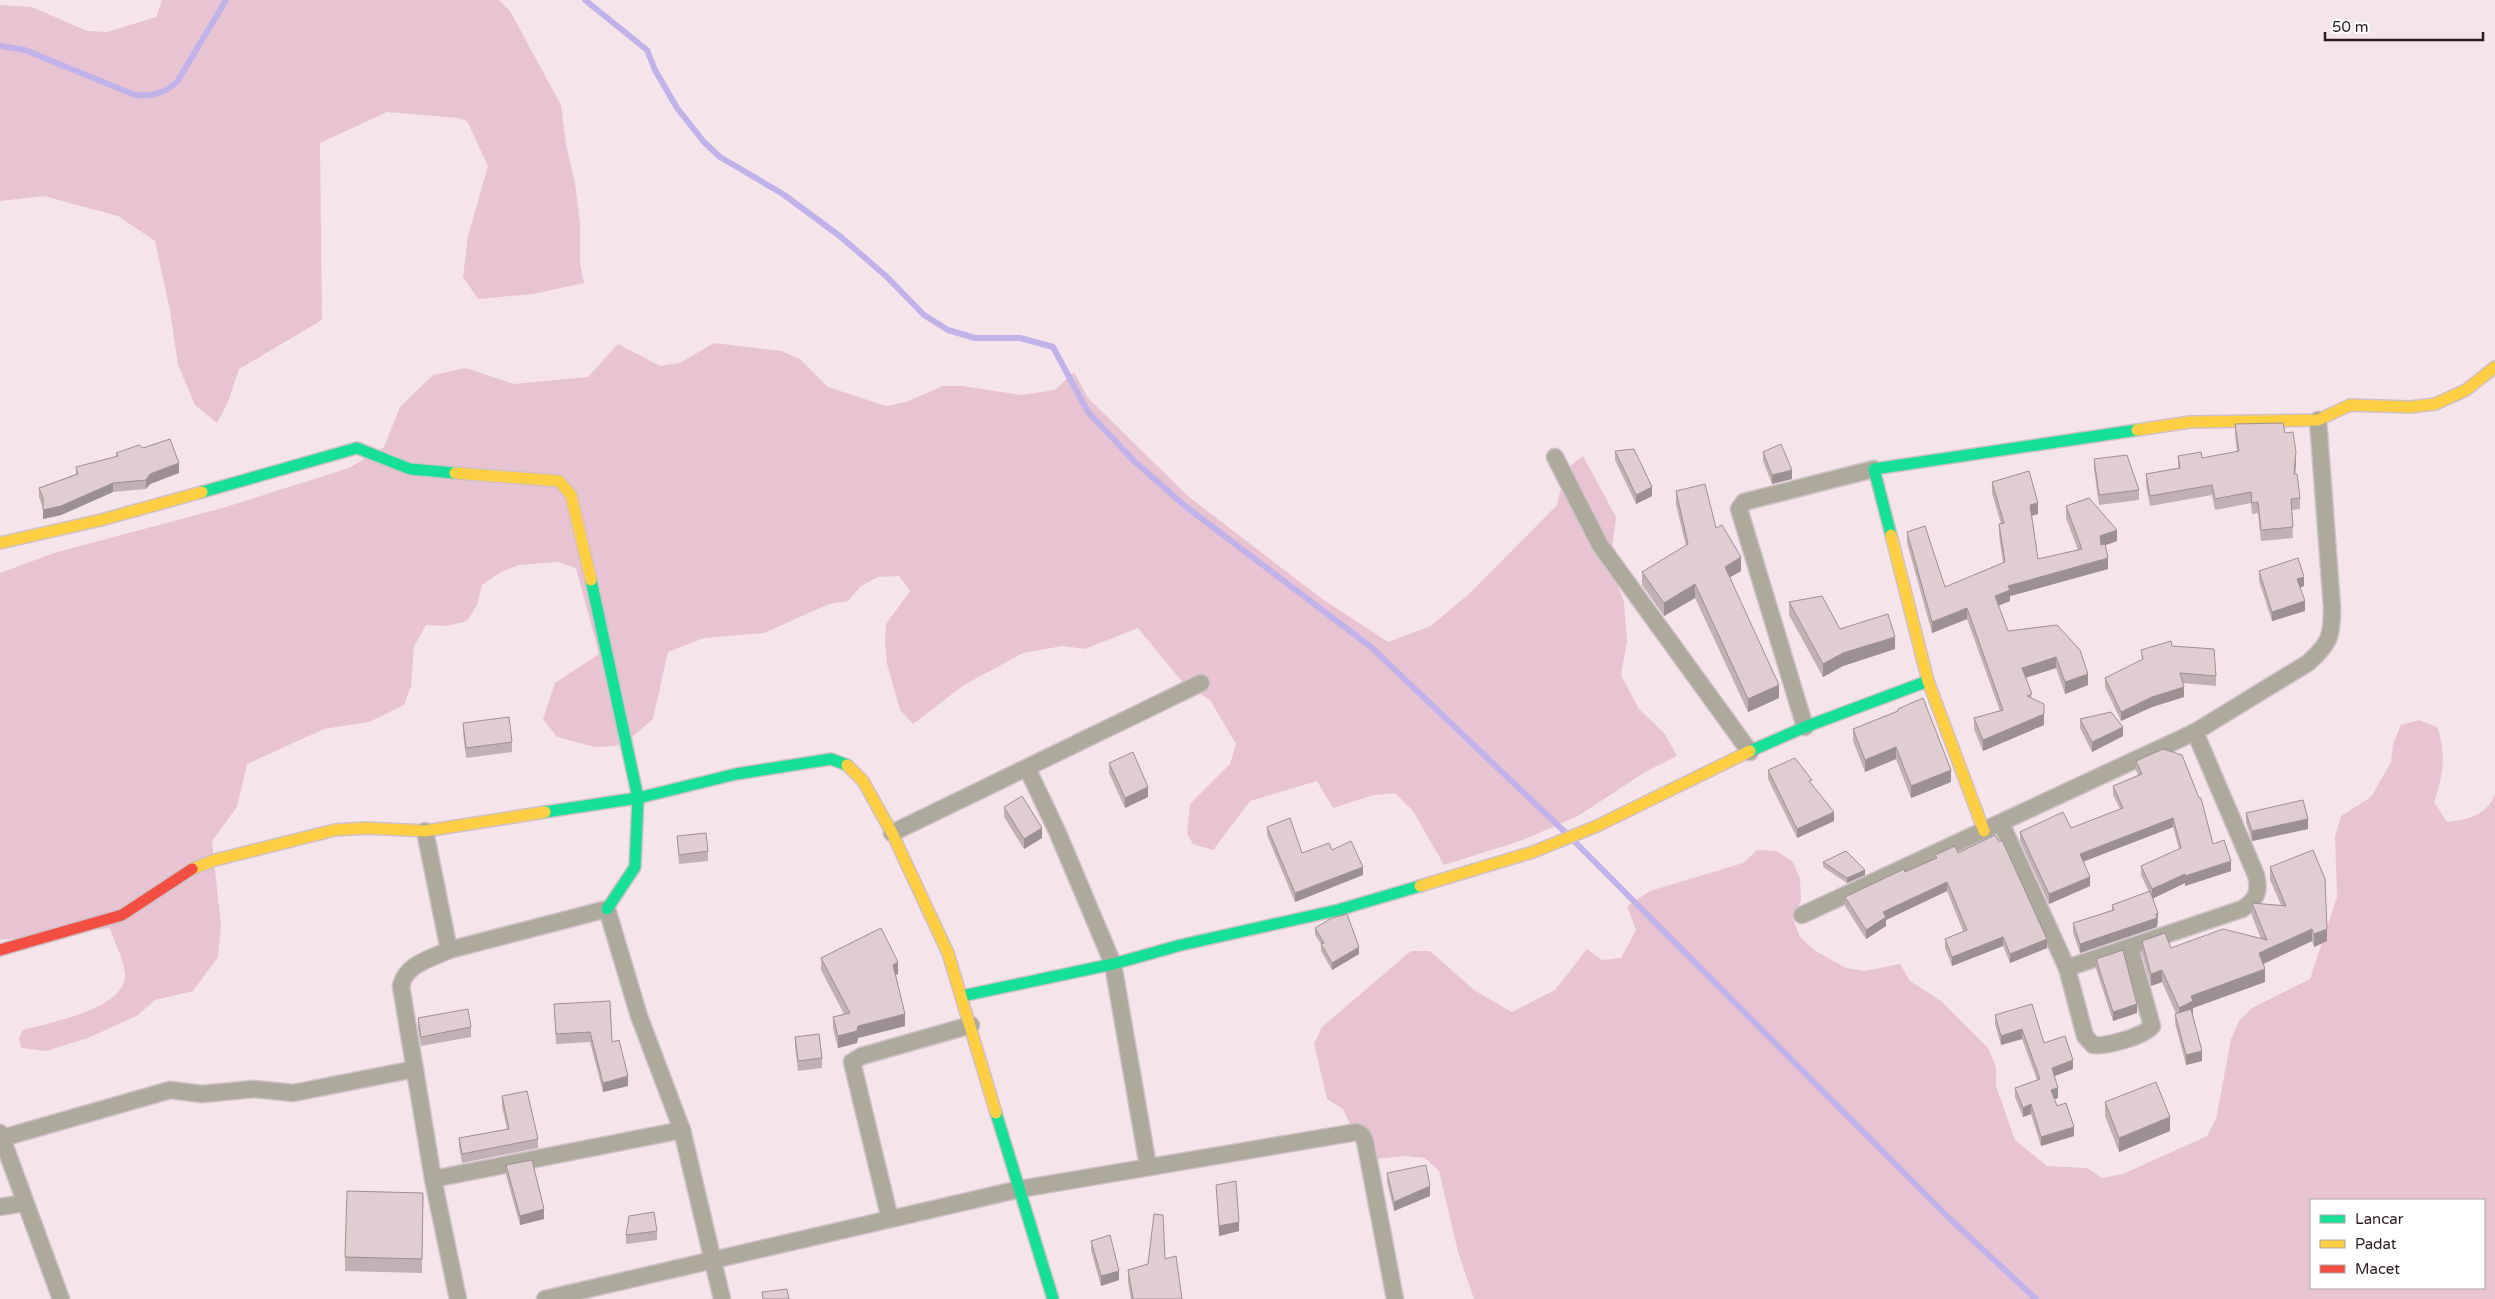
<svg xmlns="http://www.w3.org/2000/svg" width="2495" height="1299" viewBox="0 0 2495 1299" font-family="'Varela Round',sans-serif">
  <rect width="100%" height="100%" fill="#f6e4eb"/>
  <g fill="#e8c4d2" fill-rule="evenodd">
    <polygon points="162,0 499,0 510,11 561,105 566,144 575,183 580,224 580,263 584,283 533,294 478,299 463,277 468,236 488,166 467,121 458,118 387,112 320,143 322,320 239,369 228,402 217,423 195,405 178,365 170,311 155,241 118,216 44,196 0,201 0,5 32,7 87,31 107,32 156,17"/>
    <path d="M714,343l67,8 19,8 28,28 58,19 20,-4 37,-16h19l59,9 34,-5 19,-18 14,26 101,99 132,101 67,44 43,-16 39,-33 87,-88 8,-35 18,-14 33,61 -6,47 14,38 3,39 -6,34 18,34 26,25 12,22 -32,16 -67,44 -55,24 -79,25 -31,-54 -18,-18 -21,2 -41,13 -16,-27 -67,20 -37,49 -20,-6 -6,-10 3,-30 40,-40 6,-20 -26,-44 -27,-17 -45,-55 -53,21 -22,-3 -40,7 -59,32 -51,39 -13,-14 -13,-46 -2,-20 1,-20 24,-33 -11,-15 -21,1 -17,9 -13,15 -19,3 -65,29 -60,5 -36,14 -15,67 -21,18 -17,9 -20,1 -38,-10 -14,-18 12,-36 44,-29 -23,-86 -18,-6 -39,3 -18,7 -19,13 -5,20 -10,16 -20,5 -21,-1 -12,21 -3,40 -7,19 -35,17 -45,7 -77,35 -10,43 -25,34 9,85 -3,31 -25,34 -38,9 -17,15 -50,23 -42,13 -25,-3 -2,-10 4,-8c25,-7 107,-22 102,-58 -2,-14 -11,-30 -15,-44l-110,12v-367l54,-20 172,-46 123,-39 35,-21 16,-40 33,-32 33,-7 48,16 74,-7 30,-33 42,22 20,-3z"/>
    <path d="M2419,720l18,7c10,25 6,50 -3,75l13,20c21,-2 40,-7 48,-28v505h-1021l-16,-47 -19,-81 -14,-13 -19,-2 -40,4 -23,-51 -16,-10 -13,-55 8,-17 89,-76h19l44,39 38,22 43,-22 32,-41 15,11 19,-2 15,-28 -9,-24 23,-15 93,-28 14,-13 20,1 16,11 7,17 1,21 -8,19 7,18 14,13 32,18 18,3 36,-7 10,17 31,20 47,47 8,19v19l19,54 32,26 40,2 15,10 21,-4 84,-38 9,-17 15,-80 8,-18 13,-13 58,-29 27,-82 -2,-61 6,-20 30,-19 20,-35 2,-18 8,-19zM2311,1200h173v88h-173z"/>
  </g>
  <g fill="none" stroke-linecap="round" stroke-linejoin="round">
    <g stroke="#c2b2ea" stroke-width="6">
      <polyline points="585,0 647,50 655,70 677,108 704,142 720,157 783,194 841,237 887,277 924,315 948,330 975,338 1020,338 1053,347 1088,412 1134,461 1185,506 1371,647 1567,834"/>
      <path d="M0,46l25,4 110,45c18,2 29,-2 42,-13l49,-82"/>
      <polyline points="1574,841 1948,1217 2036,1299"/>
    </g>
    <g stroke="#d0c1c7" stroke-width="19">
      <g id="street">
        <polyline points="1555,457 1600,545 1750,752"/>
        <polyline points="1805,727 1739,509 1744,502 1874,469"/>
        <polyline points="1027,768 1057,831 1113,964 1148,1166"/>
        <path d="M2001,823l66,145 18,68 8,9c12,2 52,-9 59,-19l-22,-79"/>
        <polyline points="425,831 449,950 607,909 639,1016 682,1130 722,1299"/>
        <polyline points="892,833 1201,683"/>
        <path d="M1802,915l393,-183 113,-69c22,-20 24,-26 24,-56l-14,-187"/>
        <path d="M449,950c-19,9 -43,14 -48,36l32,193 25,120"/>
        <path d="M2067,968l175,-59c15,-9 18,-18 14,-34l-61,-143"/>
        <polyline points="0,1133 61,1299"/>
        <polyline points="2,1138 170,1090 202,1094 254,1089 293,1093 415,1069"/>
        <polyline points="433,1179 682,1130"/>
        <polyline points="0,1207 24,1203"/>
        <polyline points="890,1219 852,1062 862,1056 971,1025"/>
        <polyline points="545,1299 1020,1189 1357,1132 1362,1135 1365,1141 1395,1299"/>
      </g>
    </g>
    <g stroke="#d0c1c7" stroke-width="14">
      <g id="fast">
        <polyline points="202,492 357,448 410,469 455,473"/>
        <polyline points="1891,535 1874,469 2137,430"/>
        <polyline points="591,580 638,798 635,867 607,909"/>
        <polyline points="1750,751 1805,727 1928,681"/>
        <polyline points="545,812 638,798 736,774 831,759 847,765"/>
        <polyline points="962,996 1113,964 1181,945 1338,910 1420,886"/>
        <polyline points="996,1113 1053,1299"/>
      </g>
    </g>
    <g stroke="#d0c1c7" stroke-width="14">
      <g id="slow">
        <polyline points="2137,430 2190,422 2318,420 2350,405 2410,407 2435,404 2466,390 2495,367"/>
        <polyline points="455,473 559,481 571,495 591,580"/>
        <polyline points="1891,535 1928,681 1984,831"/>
        <polyline points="0,543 101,520 202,492"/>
        <polyline points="847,765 863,781 892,833 948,953 996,1113"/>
        <polyline points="192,869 215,860 335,830 366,828 425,831 545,812"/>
        <polyline points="1420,886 1533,852 1597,826 1750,751"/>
      </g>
    </g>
    <g stroke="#d0c1c7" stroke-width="14">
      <polyline id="jam" points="0,950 122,915 192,869"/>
    </g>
    <use href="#street" stroke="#ada99d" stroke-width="16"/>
    <use href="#fast" stroke="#16e098" stroke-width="11"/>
    <use href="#slow" stroke="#ffcf43" stroke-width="11"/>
    <use href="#jam" stroke="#f24e42" stroke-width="11"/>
  </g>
  <g fill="#c1b0b4">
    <polygon points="2235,424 2285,433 2296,463 2295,474 2300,498 2300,509 2292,510 2293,538 2261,541 2258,513 2252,514 2251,503 2215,510 2212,495 2150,506 2146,485 2146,474 2178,468 2178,456 2202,458 2237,452 2235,435"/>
    <polygon points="1615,451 1652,496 1636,504 1615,460"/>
    <polygon points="1763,452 1792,479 1772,484 1763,461"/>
    <polygon points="116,453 179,473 150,484 146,489 113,492 61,515 43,519 43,508 39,497 39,488 76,474 76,467 116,457"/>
    <polygon points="2094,459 2139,490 2139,500 2099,505 2094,469"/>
    <polygon points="1992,482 2038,514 2032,516 2038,559 2078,550 2066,518 2066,506 2117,541 2105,545 2108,569 2010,596 2010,601 1998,606 2008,631 2057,625 2088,685 2065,694 2056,668 2025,678 2032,698 2044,725 1983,751 1974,729 1974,718 2000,711 1967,619 1932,633 1907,543 1907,532 1945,587 2003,563 1999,535 1999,524 2001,524 1992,493"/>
    <polygon points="1676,491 1716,528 1741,571 1730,577 1779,698 1748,712 1695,598 1664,616 1642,585 1642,572 1686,546 1676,505"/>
    <polygon points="2259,571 2304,586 2300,588 2305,611 2272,621 2259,581"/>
    <polygon points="1789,602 1840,629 1895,649 1843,666 1823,677 1789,615"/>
    <polygon points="2172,646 2216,676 2216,686 2183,683 2184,697 2152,707 2121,721 2105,687 2105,678 2142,660 2141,650"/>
    <polygon points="1898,709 1951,782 1911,798 1896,759 1865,772 1853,741 1853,729 1898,711"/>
    <polygon points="2080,719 2123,736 2092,752 2080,728"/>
    <polygon points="463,723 512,742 512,752 466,758 463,732"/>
    <polygon points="2136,761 2213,844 2231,871 2185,886 2185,883 2153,898 2158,922 2157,927 2080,953 2073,933 2073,923 2112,910 2112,905 2149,892 2141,875 2141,866 2179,849 2173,827 2084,861 2090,886 2049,904 2020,841 2020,832 2071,828 2120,809 2113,795 2113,786 2138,775 2136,770"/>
    <polygon points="1109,763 1148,797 1125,808 1109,773"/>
    <polygon points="1768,770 1834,821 1797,838 1768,779"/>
    <polygon points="1004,807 1042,838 1024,849 1004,817"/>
    <polygon points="2246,813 2308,829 2252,841 2246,822"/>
    <polygon points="1267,827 1302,853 1332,850 1363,875 1295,902 1267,835"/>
    <polygon points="677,836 708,851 708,861 679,864"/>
    <polygon points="1958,853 2047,948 2010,963 2003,946 1952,966 1945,948 1945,939 1963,931 1947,891 1886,920 1886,926 1866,939 1845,906 1845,897 1935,859 1935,855"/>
    <polygon points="1823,862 1865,875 1847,883 1823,867"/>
    <polygon points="2270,867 2327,941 2314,947 2312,941 2263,964 2265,982 2193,1008 2193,1014 2202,1061 2186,1065 2175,1023 2175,1014 2176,1014 2162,982 2151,986 2142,953 2142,941 2171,948 2261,939 2252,916 2252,903 2281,905 2270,880"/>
    <polygon points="1315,928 1359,954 1332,970 1321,951 1321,944 1315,935"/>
    <polygon points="821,958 898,974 896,975 905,1026 858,1038 857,1043 838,1048 833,1029 833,1017 844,1014 821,970"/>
    <polygon points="2096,959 2137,1013 2113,1021 2096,969"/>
    <polygon points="554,1004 612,1042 628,1086 603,1092 590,1042 556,1044"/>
    <polygon points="1995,1015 2044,1043 2073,1069 2054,1076 2058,1098 2054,1099 2057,1106 2074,1136 2041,1146 2031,1114 2023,1117 2015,1097 2015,1088 2037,1080 2022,1039 2001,1045 1995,1024"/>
    <polygon points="418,1018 471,1027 471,1037 421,1046 418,1028"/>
    <polygon points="795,1037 822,1058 822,1068 798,1071 795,1046"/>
    <polygon points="502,1096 538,1139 538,1148 462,1163 459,1147 459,1138 507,1129 502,1106"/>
    <polygon points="2105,1102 2170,1131 2119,1152 2105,1116"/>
    <polygon points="506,1165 544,1219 520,1225 506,1175"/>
    <polygon points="1387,1173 1430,1196 1394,1211 1387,1182"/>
    <polygon points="1216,1185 1239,1231 1219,1236"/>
    <polygon points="423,1193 422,1273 345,1271 345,1257"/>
    <polygon points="657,1231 657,1240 626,1244 626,1235"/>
    <polygon points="1091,1241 1119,1280 1101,1286 1091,1250"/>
    <polygon points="1165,1259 1182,1299 1131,1299 1128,1282 1128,1270"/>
  </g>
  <g fill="#9d9092">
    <polygon points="2296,452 2296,463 2294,485 2294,474"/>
    <polygon points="179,463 179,473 150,484 146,489 146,480 150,474"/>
    <polygon points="1792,470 1792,479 1772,484 1772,475"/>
    <polygon points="113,483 113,492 61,515 43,519 43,510"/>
    <polygon points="1652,487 1652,496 1636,504 1636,495"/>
    <polygon points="2038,503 2038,514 2030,516 2030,505"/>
    <polygon points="2117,530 2117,541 2100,547 2100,536"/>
    <polygon points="1741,557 1741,571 1725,580 1725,567"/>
    <polygon points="2108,558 2108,569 2010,596 2010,601 1995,607 1995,596 2008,586"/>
    <polygon points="2304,577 2304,586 2297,589 2297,579"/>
    <polygon points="1695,584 1695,598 1664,616 1664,603"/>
    <polygon points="2305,601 2305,611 2272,621 2272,612"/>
    <polygon points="1967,608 1967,619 1932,633 1932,622"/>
    <polygon points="1895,637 1895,649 1843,666 1823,677 1823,664 1843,653"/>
    <polygon points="2056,657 2056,668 2022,679 2022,668"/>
    <polygon points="2088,674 2088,685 2065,694 2065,682"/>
    <polygon points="1779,685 1779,698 1748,712 1748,699"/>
    <polygon points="2184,687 2184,697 2152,707 2121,721 2121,712 2152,697"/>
    <polygon points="2044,714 2044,725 1983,751 1983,740"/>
    <polygon points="2123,727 2123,736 2092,752 2092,742"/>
    <polygon points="1896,747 1896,759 1865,772 1865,760"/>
    <polygon points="1951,770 1951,782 1911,798 1911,786"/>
    <polygon points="1148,787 1148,797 1125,808 1125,798"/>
    <polygon points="1834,812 1834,821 1797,838 1797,829"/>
    <polygon points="2173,818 2173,827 2080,863 2080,854"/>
    <polygon points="2308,819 2308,829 2252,841 2252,831"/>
    <polygon points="1042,828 1042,838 1024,849 1024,839"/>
    <polygon points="2231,861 2231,871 2185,886 2185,876"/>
    <polygon points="1363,867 1363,875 1295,902 1295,893"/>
    <polygon points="1865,870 1865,875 1847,883 1847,878"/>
    <polygon points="2185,874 2185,883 2152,899 2152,889"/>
    <polygon points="2090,877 2090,886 2049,904 2049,894"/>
    <polygon points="1947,882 1947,891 1886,920 1886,926 1866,939 1866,930 1883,912"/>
    <polygon points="2158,913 2157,927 2080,953 2080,944"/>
    <polygon points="2312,929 2312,941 2259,966 2259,953"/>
    <polygon points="2327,929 2327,941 2314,947 2314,934"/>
    <polygon points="2003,937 2003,946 1952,966 1952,957"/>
    <polygon points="2047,939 2047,948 2010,963 2010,954"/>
    <polygon points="1359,947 1359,954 1332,970 1332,963"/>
    <polygon points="898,962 898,974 893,976 893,965"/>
    <polygon points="2265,969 2265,982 2193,1008 2193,1014 2179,1020 2179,1008 2191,996"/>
    <polygon points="2162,970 2162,982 2151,986 2151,974"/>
    <polygon points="2137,1004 2137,1013 2113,1021 2113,1012"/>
    <polygon points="905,1014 905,1026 858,1038 857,1043 838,1048 838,1036 858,1026"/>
    <polygon points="2022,1029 2022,1039 2001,1045 2001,1036"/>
    <polygon points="2202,1051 2202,1061 2186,1065 2186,1055"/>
    <polygon points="2073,1060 2073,1069 2052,1077 2052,1068"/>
    <polygon points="628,1076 628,1086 603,1092 603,1083"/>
    <polygon points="2058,1088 2058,1098 2051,1100 2051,1090"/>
    <polygon points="2031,1104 2031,1114 2023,1117 2023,1108"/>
    <polygon points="2170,1117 2170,1131 2119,1152 2119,1138"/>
    <polygon points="2074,1127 2074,1136 2041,1146 2041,1137"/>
    <polygon points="1430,1186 1430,1196 1394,1211 1394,1202"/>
    <polygon points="544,1209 544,1219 520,1225 520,1216"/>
    <polygon points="1239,1222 1239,1231 1219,1236 1219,1226"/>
    <polygon points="1119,1271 1119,1280 1101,1286 1101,1276"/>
  </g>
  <g fill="#e0cdd1" stroke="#9d9092">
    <polygon points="2283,423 2285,433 2293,432 2296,452 2294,474 2297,474 2300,498 2291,499 2293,527 2261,530 2258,502 2252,503 2251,492 2215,499 2212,485 2150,496 2146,474 2180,468 2178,456 2201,452 2202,458 2239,451 2235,424"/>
    <polygon points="170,439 179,463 150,474 146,480 113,483 61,506 43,510 43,498 39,488 78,474 76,467 118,456 116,453 139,445 143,448"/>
    <polygon points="1781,444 1792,470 1772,475 1763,452"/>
    <polygon points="1634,449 1652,487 1636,495 1615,451"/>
    <polygon points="2127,455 2139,490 2099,495 2094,459"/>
    <polygon points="2029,471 2038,503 2030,505 2038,559 2082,549 2066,506 2089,498 2117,530 2100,536 2101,545 2105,544 2108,558 2008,586 2010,590 1995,596 2008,631 2057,625 2080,650 2088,674 2065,682 2056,657 2022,668 2032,694 2027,696 2044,704 2044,714 1983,740 1974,718 2003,710 1967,608 1932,622 1907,532 1925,526 1945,587 2005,562 1999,524 2004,523 1992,482"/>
    <polygon points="1705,484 1716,528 1722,525 1741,557 1725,567 1779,685 1748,699 1695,584 1664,603 1642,572 1688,544 1676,491"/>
    <polygon points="2298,558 2304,577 2297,579 2305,601 2272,612 2259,571"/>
    <polygon points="1822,596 1840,629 1888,614 1895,637 1843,653 1823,664 1789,602"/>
    <polygon points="2171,641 2172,646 2214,649 2216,676 2180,673 2184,687 2152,697 2121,712 2105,678 2143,659 2141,650"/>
    <polygon points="1923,698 1951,770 1911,786 1896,747 1865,760 1853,729 1898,711 1898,709"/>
    <polygon points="2111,712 2123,727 2092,742 2080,719"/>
    <polygon points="509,717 512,742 466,748 463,723"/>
    <polygon points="2163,749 2182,755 2199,798 2201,798 2213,844 2224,840 2231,861 2185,876 2185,874 2152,889 2141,866 2181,848 2173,818 2080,854 2090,877 2049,894 2020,832 2063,812 2071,828 2123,808 2113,786 2142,774 2136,761"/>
    <polygon points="1133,752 1148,787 1125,798 1109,763"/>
    <polygon points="1795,758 1812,780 1809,781 1834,812 1797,829 1768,770"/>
    <polygon points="1022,796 1042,828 1024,839 1004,807"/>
    <polygon points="2303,800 2308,819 2252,831 2246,813"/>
    <polygon points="1290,818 1302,853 1329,843 1332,850 1351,841 1363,867 1295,893 1267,827"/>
    <polygon points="706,833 708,851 679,855 677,836"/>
    <polygon points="1995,835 1999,842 2002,840 2047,939 2010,954 2003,937 1952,957 1945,939 1967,930 1947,882 1883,912 1886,917 1866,930 1845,897 1904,869 1905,872 1937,858 1935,855 1955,846 1958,853"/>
    <polygon points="2313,850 2325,879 2327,929 2314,934 2312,929 2259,953 2265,969 2191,996 2193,1001 2179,1008 2162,970 2151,974 2142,941 2165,933 2171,948 2223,929 2267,940 2252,903 2286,906 2270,867"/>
    <polygon points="1846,851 1865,870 1847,878 1823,862"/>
    <polygon points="2150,891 2158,913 2156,914 2157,918 2080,944 2073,923 2114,910 2112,905"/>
    <polygon points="1347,914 1359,947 1332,963 1321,944 1324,943 1315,928 1332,918"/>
    <polygon points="881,928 898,962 893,965 905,1014 858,1026 857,1031 838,1036 833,1017 850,1013 821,958"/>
    <polygon points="2123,950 2137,1004 2113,1012 2096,959"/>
    <polygon points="610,1001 612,1042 619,1040 628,1076 603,1083 590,1032 556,1034 554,1004"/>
    <polygon points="2032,1004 2044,1043 2065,1036 2073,1060 2052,1068 2058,1088 2051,1090 2057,1106 2066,1103 2074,1127 2041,1137 2031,1104 2023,1108 2015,1088 2040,1079 2022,1029 2001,1036 1995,1015"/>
    <polygon points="468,1009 471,1027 421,1037 418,1018"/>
    <polygon points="2191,1009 2202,1051 2186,1055 2175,1014"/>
    <polygon points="819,1034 822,1058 798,1061 795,1037"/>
    <polygon points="2156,1082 2170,1117 2119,1138 2105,1102"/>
    <polygon points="527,1091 538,1139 462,1154 459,1138 509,1129 502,1096"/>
    <polygon points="532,1160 544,1209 520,1216 506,1165"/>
    <polygon points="1426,1165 1430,1186 1394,1202 1387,1173"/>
    <polygon points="1236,1181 1239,1222 1219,1226 1216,1185"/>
    <polygon points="347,1191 423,1193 422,1259 345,1257"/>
    <polygon points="654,1212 657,1231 626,1235 629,1216"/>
    <polygon points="1154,1214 1163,1215 1165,1259 1176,1256 1182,1299 1133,1299 1128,1270 1148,1264"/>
    <polygon points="1110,1235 1119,1271 1101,1276 1091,1241"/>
    <polygon points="787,1289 789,1299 763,1299 762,1292"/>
  </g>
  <rect x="2310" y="1199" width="175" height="90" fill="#ffffff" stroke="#aba3a6"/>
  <rect x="2320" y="1215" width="25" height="8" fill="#16e098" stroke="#aba3a6"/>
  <text x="2355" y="1224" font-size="15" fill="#2c1a21">Lancar</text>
  <rect x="2320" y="1240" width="25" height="8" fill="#ffcf43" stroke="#aba3a6"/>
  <text x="2355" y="1249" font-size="15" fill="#2c1a21">Padat</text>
  <rect x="2320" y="1265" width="25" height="8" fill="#f24e42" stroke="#aba3a6"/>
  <text x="2355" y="1274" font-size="15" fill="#2c1a21">Macet</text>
  <path d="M2325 32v8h158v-8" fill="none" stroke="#2c1a21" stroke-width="2.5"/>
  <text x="2332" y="32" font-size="15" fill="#2c1a21" stroke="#ffffff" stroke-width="4" paint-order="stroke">50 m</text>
</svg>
